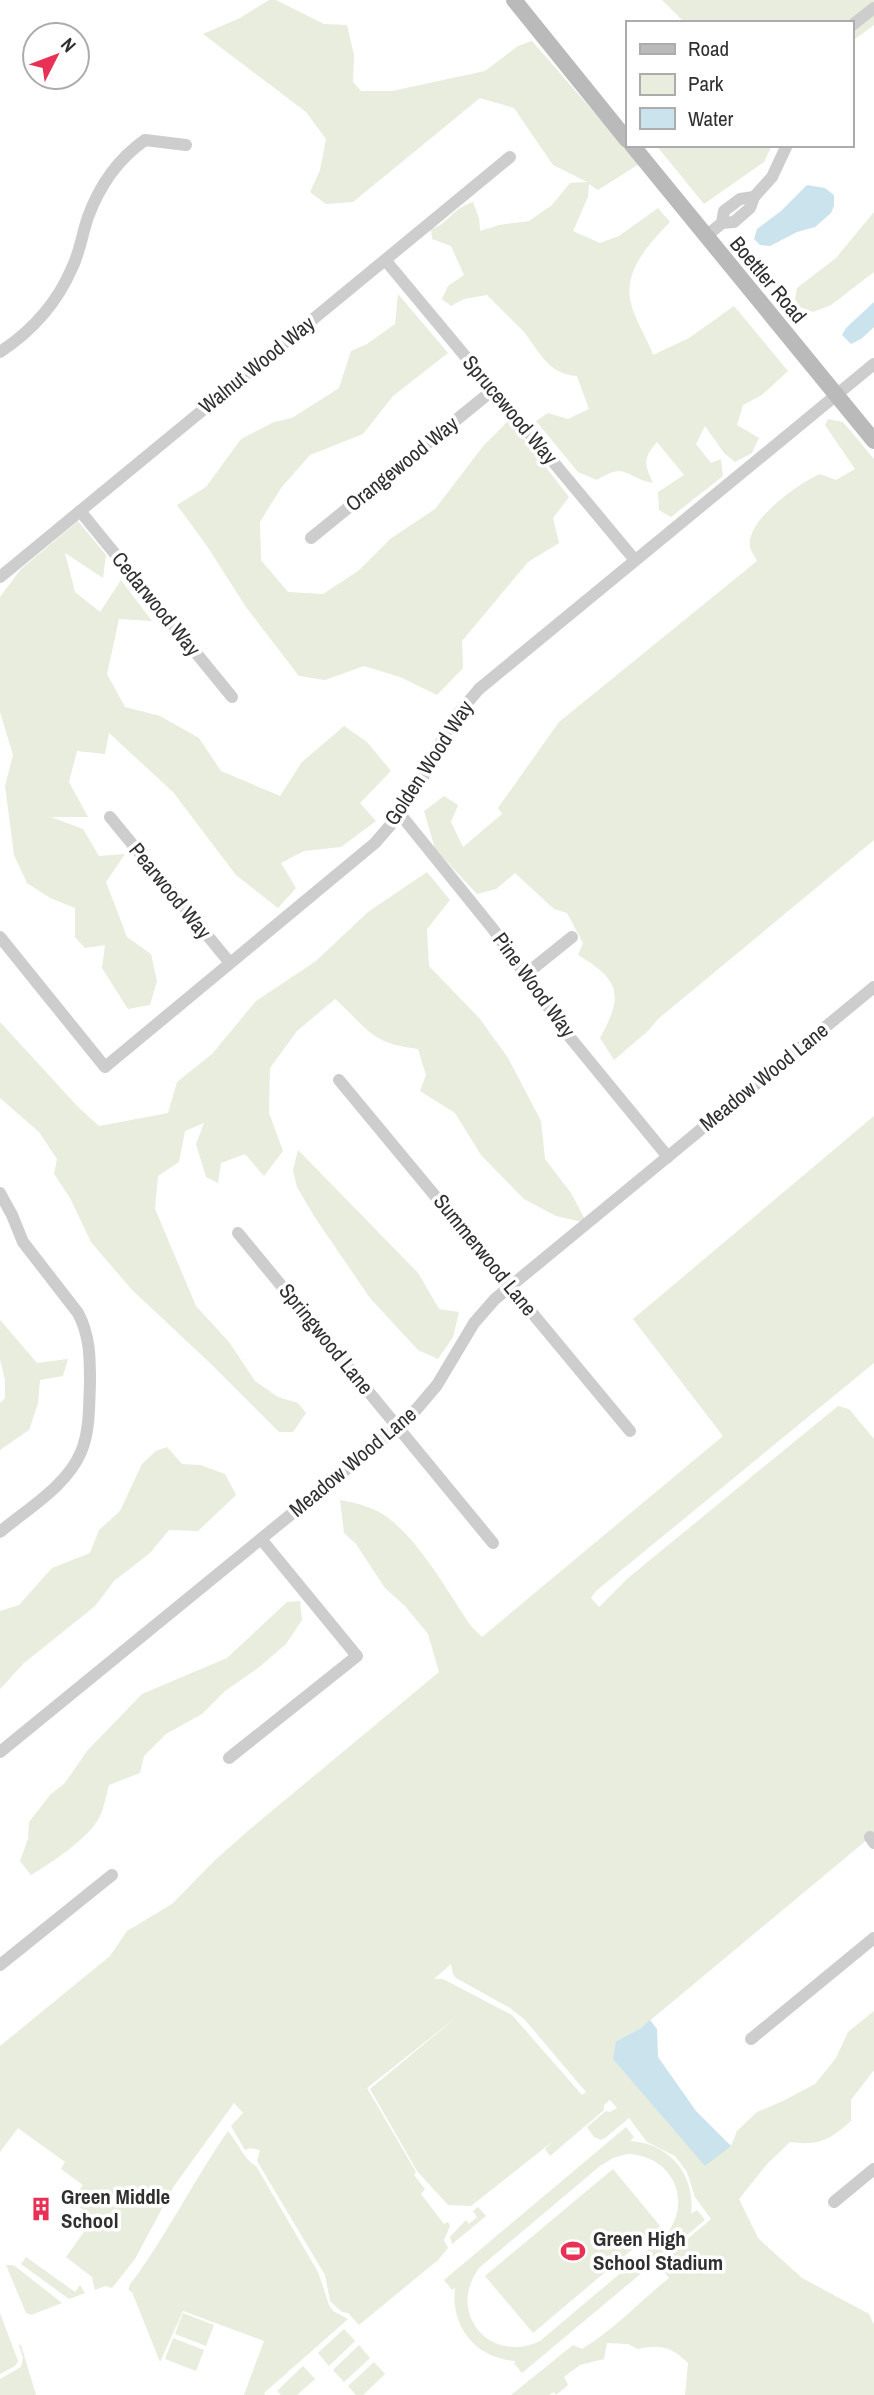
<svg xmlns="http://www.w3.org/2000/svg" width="874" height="2395" viewBox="0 0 874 2395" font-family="'Archivo Narrow',sans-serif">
  <rect width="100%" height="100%" fill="#fff"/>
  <g fill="#e8eddd" fill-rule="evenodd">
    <path d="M269,0h7l48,24 23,1 7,30 -1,27 8,9h31l93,-20 33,-25 14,-5 107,123 -41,26 -9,-6 -1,13 -15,34 27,12 19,-7 39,-28 12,14c-19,20 -45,46 -40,77 3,19 17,38 23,56l36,-17 45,-32 54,65 -26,24 -19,10 -6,20 22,13 -7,15 -17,9 -11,-9 -19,-27 -9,18 15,19 10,-4 2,17 -52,41 -12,-7 -1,-18 26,-17 -27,-33c-14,16 -13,22 -4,41 -27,-5 -27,-22 -56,-3l-19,-8 -42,-51 12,-8 20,6 21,-10 -12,-33c-30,-2 -37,-25 -54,-45 -12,-12 -24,-24 -36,-36l-23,4 -13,7 -9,-7 6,-13 16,-11 -13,-29 -19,-7 -1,-10c18,-5 20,-20 42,-27l6,16 1,13 19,-6 30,-4 23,-16 18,-22 17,-1 -34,-17 -39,-57 -34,-10 -127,104 -27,2 -16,-12 10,-22 6,-31 -20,-27 -103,-78 37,-16z"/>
    <polygon points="662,0 874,0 874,25 851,42 851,23 685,23"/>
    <polygon points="656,145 772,145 764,162 704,204"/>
    <polygon points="874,212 874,272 831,305 813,312 800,307 795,299 797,288 836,258"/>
    <polygon points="398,294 448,353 393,396 363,434 310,455 281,488 260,522 261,560 288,592 323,594 358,571 390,539 435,509 484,445 509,420 569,497 553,518 559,543 528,562 462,641 463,668 437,695 400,677 364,666 325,680 299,676 246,607 207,546 177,505 206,487 241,439 274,422 292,418 339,388 351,351 367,344 395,324"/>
    <path d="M828,419l15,3 31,37v381l-216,179 -10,12 -34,29 -14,-22c24,-43 20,-58 -22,-83l5,-12 -16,-30 -13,-4 -39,-36 -19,16 -19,5 -42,-45 -11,-38 20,-15 14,9 -7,17 12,25 39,-33 -4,-6 61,-86 198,-161c-2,-4 -6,-10 -7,-14 -5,-26 49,-64 70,-73l16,6 19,-11 -30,-44z"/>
    <polygon points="78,521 106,555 103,578 65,553 75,592 100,612 121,580 152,621 119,619 107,674 125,707 160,716 199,738 221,771 280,796 302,762 344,726 367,742 391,771 360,803 376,821 341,847 304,851 281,863 296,888 278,908 236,875 173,792 109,733 105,754 77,751 69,782 88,817 51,817 83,829 99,856 125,854 106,882 127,937 151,954 157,981 150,1005 128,1009 102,968 105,945 85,948 75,937 75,908 50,898 27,883 14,855 5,786 13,755 0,712 0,597 21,569"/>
    <path d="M427,872l23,28 -23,29 2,37 51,53 28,39 33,63 4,38 26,34 16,30 -31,-7 -32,-17 -43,-44 -26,-42 -35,-22 6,-16 -8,-26c-49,-6 -49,-20 -83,-50l-38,32 -27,37 -1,45 14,38 -19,25 -19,-22 -24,9 -3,20 -12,-6 -10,-33 8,-21 -19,8 -6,31 -21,14 -3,33 41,97 33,36 26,39 23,16 20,6 8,10 -13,19h-14l-70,-70 -77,-72 -41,-48 -21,-44 -16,-24 3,-15 -18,-27 -39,-34v-76l79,86 20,18 69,-13 9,-31 35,-28 44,-53 60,-40 52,-49z"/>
    <path d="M874,1116v247l-278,228 -5,7 8,9 29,-29 210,-172 11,3 25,30v395l-233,194 -25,13 115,105 6,-15 20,-19 26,-11 32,-17 21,-26 12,-26 26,-21v59l-23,30v21c-22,19 -31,25 -61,21l-23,22 -28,35 19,39 44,40 67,36 5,11v70h-189l3,-32c-17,-16 -27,-19 -50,-14l-10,-5 -21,-1 -3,16 -24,6 -16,12 4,8 -12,10 -2,-3 -5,3h-38l62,-50 9,4c32,-19 58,-48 87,-71l-11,-14 53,-45 -16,-22 -8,-25 -12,-16 -28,-14 -18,-24 -24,20 -4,2 -7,-3 -7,-10 19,-16 4,1 7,-4 -7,-8 -6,5v5l-54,46 -5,-7 7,-7 -81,64 -23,-1 -31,-34 -47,-82 88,-73 -91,72 49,84 -2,3 11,14 -4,5 23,30 4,-2 2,4 -6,14 4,8 -10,12 -79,65 -11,-12 -6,-1 -12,-11 -5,-26 -68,-114 3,-11 -10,-2 -5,2 -14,-24 12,-13 -9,-10 -60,83 -39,73 -23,29 -7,-2 -10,4 -3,-13 -26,-20 28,-39 -23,-17 12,-16 -22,-16 4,-7 -47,-34 -18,24v-106l110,-90 17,-25 45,-27 42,-43 35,-31 190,-158 -11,-38 -23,-28 -20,-18 -29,-44 -12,-11 -4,-33c18,3 37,8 51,20 32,26 57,73 80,106l11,11 241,-201 -90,-117zM451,1964l2,10 3,4 54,30 15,12 61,72 -4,3 -70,-80 -69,-36h-9z"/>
    <polygon points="298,1150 418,1273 439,1309 459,1312 453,1337 438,1359 418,1350 370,1298 314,1216 297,1187 293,1170"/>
    <polygon points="0,1320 37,1363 68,1359 63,1376 40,1380 38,1403 29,1430 0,1450 0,1403 5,1398 5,1380 0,1360"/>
    <polygon points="167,1447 182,1464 200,1465 225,1474 236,1495 198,1531 169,1530 150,1553 114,1581 95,1606 24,1663 0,1689 0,1611 19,1605 52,1568 90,1553 99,1530 120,1511 142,1464 156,1451"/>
    <path d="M300,1601l2,19 -16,24 -28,24 -33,23 -23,23 -36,20 -22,22 -4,17 -31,12c-3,11 -5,23 -10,33 -11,21 -48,45 -68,57l-11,-14 8,-22 1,-17 22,-28 14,-11 22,-32 55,-57 85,-36 60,-56z"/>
    <path d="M626,2127l8,10 -4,4c39,2 66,34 61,73l6,-4 8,10 -183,153 -8,-10 2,-2c-39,-2 -66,-34 -61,-73l-3,2 -8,-10zM627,2154c44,1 66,44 40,80l-127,107c-50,24 -94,-28 -61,-73l121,-102 13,-8z"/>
    <path d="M228,2131c10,11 15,28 28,35l62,106 11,33 4,6 15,8 -84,74 1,2h-21l20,-54 -81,-30 -23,51 -28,-70 -3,-1v-5c37,-49 64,-105 99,-155z"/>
    <polygon points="613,2169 660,2226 533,2333 485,2276"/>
    <polygon points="478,2207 486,2216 452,2244 450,2237 466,2220 469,2224 477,2217 473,2211"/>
    <polygon points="26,2257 75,2292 80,2285 85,2293 69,2299 21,2264"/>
    <polygon points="12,2265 16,2267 62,2303 31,2315 26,2313 6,2265"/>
    <polygon points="0,2313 18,2361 15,2366 0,2374"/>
    <polygon points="183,2313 214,2325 206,2346 175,2334"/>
    <polygon points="344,2329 355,2341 329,2366 318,2353"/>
    <polygon points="173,2338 204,2350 196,2371 165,2359"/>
    <polygon points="19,2345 21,2345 36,2395 0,2395 0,2379 21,2367 23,2358"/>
    <polygon points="359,2345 370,2358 344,2382 333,2370"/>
    <polygon points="374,2362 385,2374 363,2395 356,2395 348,2386"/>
    <polygon points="303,2366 315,2379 297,2395 281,2395 277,2391"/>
  </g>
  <g fill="#cae3ed">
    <polygon points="807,185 825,188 834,195 834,206 831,213 815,227 797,232 770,246 760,245 754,239 757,229 781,211"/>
    <polygon points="874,302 874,327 861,339 851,344 842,335 846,328"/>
    <polygon points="650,2020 657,2029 658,2057 696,2111 731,2146 705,2166 613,2059 616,2041 641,2028"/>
  </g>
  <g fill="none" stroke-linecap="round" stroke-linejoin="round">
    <g stroke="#cdcdcd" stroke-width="12">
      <polyline points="851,26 874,8"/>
      <polyline points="722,223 724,211 740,199 754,197"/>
      <polyline points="706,236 722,223 734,222 750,208 754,197 772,177 787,145"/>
      <polyline points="386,261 634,559"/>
      <path d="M0,352c32,-21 57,-49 72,-84 8,-16 10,-34 16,-51 11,-30 30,-58 57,-77l41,5"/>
      <polyline points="80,511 232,697"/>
      <polyline points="311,538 493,390"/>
      <polyline points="0,577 510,157"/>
      <polyline points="400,814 493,929 568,1035 668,1157"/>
      <polyline points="110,817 230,963"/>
      <polyline points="0,937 105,1067 375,843 400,814 421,781 452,721 479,689 874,364"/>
      <polyline points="526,974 572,937"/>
      <polyline points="339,1080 630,1431"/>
      <path d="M0,1193l12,22 11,27 55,71c12,23 12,44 12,69 -1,23 0,49 -9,70 -14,34 -54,57 -81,80"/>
      <polyline points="238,1233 493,1543"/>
      <polyline points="0,1752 409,1418 437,1385 474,1323 495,1299 874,987"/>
      <polyline points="229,1758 357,1656 261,1539"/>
      <polyline points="870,1837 874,1843"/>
      <polyline points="0,1965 112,1875"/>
      <polyline points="751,2039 874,1938"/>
      <polyline points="834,2202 874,2169"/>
    </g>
    <g stroke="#bababa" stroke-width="16">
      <polyline points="514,0 627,140"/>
      <polyline points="632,145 874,441"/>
    </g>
  </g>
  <defs>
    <g id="building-bare" transform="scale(1.89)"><path d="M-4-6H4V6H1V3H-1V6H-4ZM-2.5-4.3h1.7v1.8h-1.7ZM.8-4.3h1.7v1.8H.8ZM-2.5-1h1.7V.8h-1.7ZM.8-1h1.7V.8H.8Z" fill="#e73155" stroke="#fff" stroke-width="2.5" paint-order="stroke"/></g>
    <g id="stadium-bare" transform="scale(1.89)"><path d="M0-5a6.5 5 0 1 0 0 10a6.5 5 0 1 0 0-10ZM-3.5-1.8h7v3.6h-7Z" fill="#e73155" stroke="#fff" stroke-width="2.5" paint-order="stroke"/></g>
  </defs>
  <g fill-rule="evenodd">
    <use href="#building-bare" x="41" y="2209"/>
    <use href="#stadium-bare" x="573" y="2251"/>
  </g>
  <g text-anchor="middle" stroke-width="7" stroke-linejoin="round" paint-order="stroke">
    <g font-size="21" fill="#303030" stroke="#fff">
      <text transform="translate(768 280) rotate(50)" y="7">Boettler Road</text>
      <text transform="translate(257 365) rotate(-39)" y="7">Walnut Wood Way</text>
      <text transform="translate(510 410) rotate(50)" y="7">Sprucewood Way</text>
      <text transform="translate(402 464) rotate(-39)" y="7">Orangewood Way</text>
      <text transform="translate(156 604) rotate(51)" y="7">Cedarwood Way</text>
      <text transform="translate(429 763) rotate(-57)" y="7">Golden Wood Way</text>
      <text transform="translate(170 891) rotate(51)" y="7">Pearwood Way</text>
      <text transform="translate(534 985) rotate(54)" y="7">Pine Wood Way</text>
      <text transform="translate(764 1077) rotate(-39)" y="7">Meadow Wood Lane</text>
      <text transform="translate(485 1255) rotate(51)" y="7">Summerwood Lane</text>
      <text transform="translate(326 1339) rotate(51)" y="7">Springwood Lane</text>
      <text transform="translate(353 1462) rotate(-40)" y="7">Meadow Wood Lane</text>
    </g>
    <g font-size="21" font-weight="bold" fill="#303030" stroke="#fff" text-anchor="start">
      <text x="61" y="2204">Green Middle<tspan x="61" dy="24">School</tspan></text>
      <text x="593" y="2246">Green High<tspan x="593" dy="24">School Stadium</tspan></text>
    </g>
  </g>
  <rect x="626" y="21" width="228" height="126" fill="#ffffff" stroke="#acacac" stroke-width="2"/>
  <rect x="640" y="44" width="35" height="10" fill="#bababa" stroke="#acacac" stroke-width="2"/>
  <text x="688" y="56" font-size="21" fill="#303030">Road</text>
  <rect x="640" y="74" width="35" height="21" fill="#e8eddd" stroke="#acacac" stroke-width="2"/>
  <text x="688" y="91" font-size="21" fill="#303030">Park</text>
  <rect x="640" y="108" width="35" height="21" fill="#cae3ed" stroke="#acacac" stroke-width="2"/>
  <text x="688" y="126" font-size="21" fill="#303030">Water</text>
  <g transform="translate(56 56) rotate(48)"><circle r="33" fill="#ffffff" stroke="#acacac" stroke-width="2"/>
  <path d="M0-5L12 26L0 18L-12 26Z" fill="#e73155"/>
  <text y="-10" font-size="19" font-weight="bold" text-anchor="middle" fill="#303030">N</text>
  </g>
</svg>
